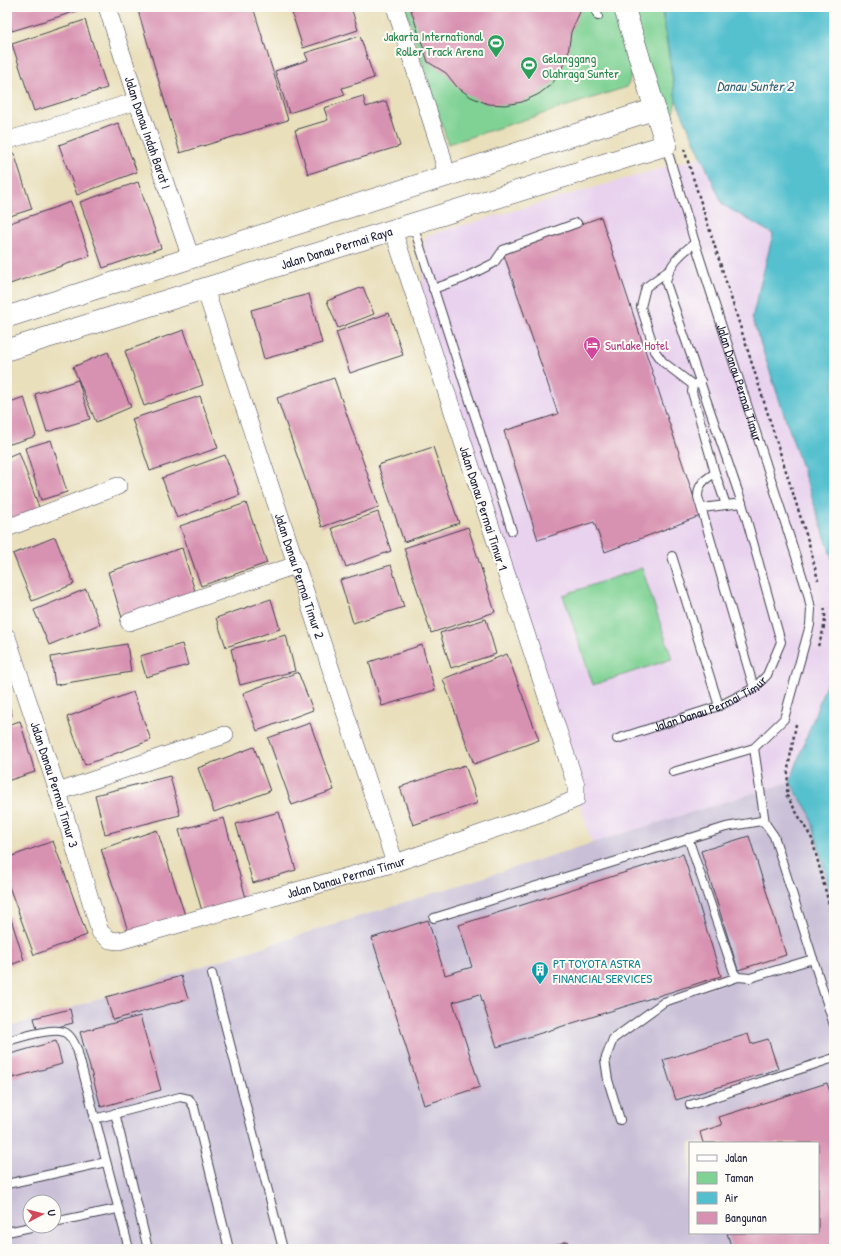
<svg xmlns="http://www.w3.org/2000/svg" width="841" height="1256" viewBox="0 0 841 1256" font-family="'Patrick Hand',sans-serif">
  <rect width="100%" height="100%" fill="#fdfcf7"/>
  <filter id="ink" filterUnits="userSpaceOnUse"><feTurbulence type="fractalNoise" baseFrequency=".025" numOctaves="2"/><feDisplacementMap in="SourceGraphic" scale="8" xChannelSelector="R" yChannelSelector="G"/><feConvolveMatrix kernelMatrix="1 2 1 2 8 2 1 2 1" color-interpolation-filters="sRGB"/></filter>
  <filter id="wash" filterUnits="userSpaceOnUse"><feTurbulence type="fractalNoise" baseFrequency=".012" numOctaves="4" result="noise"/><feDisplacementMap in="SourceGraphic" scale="16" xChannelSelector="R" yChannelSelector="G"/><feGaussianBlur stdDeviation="0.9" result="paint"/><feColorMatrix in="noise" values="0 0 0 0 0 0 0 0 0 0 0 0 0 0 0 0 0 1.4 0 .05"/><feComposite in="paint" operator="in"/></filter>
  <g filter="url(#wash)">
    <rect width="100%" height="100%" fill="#e9dfbb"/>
    <polygon fill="#e8d2ee" points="701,157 723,205 773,234 752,318 834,564 834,663 790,782 592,843 421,312 425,236"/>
    <path fill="#c9bfd7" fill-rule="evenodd" d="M790,782l20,32 24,90v345h-827v-221l585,-185zM690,1143h128v90h-128zM30,1202h24v24h-24z"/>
    <g fill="#80d294" stroke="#517a68">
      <polygon points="405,7 612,7 632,73 627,87 448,144"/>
      <polygon points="624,7 661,7 676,100 666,145"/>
      <polygon points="642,568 672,659 593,685 563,595"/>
    </g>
    <g fill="#54c0ce" stroke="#3b7184">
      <polygon points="662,7 834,7 834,564 752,318 773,234 723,205 676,100"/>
      <polygon points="834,663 834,904 810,814 790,782"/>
    </g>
    <g id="blocks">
      <g fill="#d892b1">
        <polygon points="7,7 76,7 77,11 12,31 7,14"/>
        <polygon points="137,7 253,7 288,120 180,153"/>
        <polygon points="290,7 351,7 358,30 303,48"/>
        <polygon points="410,7 578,7 580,12 571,32 568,54 561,70 552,84 539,94 522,102 505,105 488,104 471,97 457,87 446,73 428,62"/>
        <polygon points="85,20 107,88 34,111 12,44"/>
        <polygon points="360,36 374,78 342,88 345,95 289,113 275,71 308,60 305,53"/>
        <polygon points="363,96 366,107 386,101 400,146 308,174 295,130 328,120 324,108"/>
        <polygon points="118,123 137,172 77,195 59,145"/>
        <polygon points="14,153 32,209 7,217 7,156"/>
        <polygon points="138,182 161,248 103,268 80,202"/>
        <polygon points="71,202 90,256 7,285 7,224"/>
        <polygon points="601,217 700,516 605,552 594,522 538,540 504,431 558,414 503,252"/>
        <polygon points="363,287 374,314 338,328 327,301"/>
        <polygon points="309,294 322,343 264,359 251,310"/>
        <polygon points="389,313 403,355 350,373 336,332"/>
        <polygon points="184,330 203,385 144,406 125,351"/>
        <polygon points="108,352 131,407 96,422 73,367"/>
        <polygon points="334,378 379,507 322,527 277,398"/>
        <polygon points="78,380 90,419 47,432 35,394"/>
        <polygon points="200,396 218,448 150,471 132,419"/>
        <polygon points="24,397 36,436 7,445 7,403"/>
        <polygon points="51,440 67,492 41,500 25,448"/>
        <polygon points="433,447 459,523 404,542 378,465"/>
        <polygon points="19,452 40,510 8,522 7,457"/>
        <polygon points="225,455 240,495 177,518 162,478"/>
        <polygon points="246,503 267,563 201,586 180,526"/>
        <polygon points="378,512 391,551 346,567 332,528"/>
        <polygon points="468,527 495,612 431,633 404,548"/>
        <polygon points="55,537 74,584 32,601 13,554"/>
        <polygon points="182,548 197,598 123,621 108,572"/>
        <polygon points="391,565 404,607 353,623 340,580"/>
        <polygon points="86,589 100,624 49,645 34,610"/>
        <polygon points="271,599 280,629 226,647 216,618"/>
        <polygon points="486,619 496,654 451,668 440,633"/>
        <polygon points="286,635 295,671 240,685 231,649"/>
        <polygon points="127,644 131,672 55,685 51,657"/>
        <polygon points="182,644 188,665 146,677 140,656"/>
        <polygon points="422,645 435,690 382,706 369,662"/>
        <polygon points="507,654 539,740 474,764 443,679"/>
        <polygon points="298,672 313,710 257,731 243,693"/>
        <polygon points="133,692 151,740 85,765 67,717"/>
        <polygon points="7,699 12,715 7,716"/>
        <polygon points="20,721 35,772 7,781 7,725"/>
        <polygon points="310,723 334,790 292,805 268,738"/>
        <polygon points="254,747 270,791 214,812 198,768"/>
        <polygon points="465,765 478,803 413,825 400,787"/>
        <polygon points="170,776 180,815 105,834 95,795"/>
        <polygon points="279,812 296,870 253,883 236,824"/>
        <polygon points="224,818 246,898 202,911 179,830"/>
        <polygon points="157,830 185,915 129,934 101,849"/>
        <polygon points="749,836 786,955 738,970 701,851"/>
        <polygon points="53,841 87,935 34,955 7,881 7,858"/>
        <polygon points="683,854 721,976 497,1047 480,994 453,1002 480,1087 424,1105 372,938 428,920 445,975 472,967 459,925"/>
        <polygon points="10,916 24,960 7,966 7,917"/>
        <polygon points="181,976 188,999 113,1020 106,997"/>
        <polygon points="70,1009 73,1023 38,1032 34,1018"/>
        <polygon points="140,1016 161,1090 101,1107 80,1032"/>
        <polygon points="748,1034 751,1044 768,1039 778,1069 676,1100 663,1060"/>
        <polygon points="56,1041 62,1064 13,1078 7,1055"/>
        <polygon points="827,1083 834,1104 834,1249 732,1249 727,1233 818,1233 818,1143 703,1143 700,1132 722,1125 719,1117"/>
        <polygon points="568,1241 571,1249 543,1249"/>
      </g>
    </g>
  </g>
  <g filter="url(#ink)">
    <use href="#blocks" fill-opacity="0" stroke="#403e4e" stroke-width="1"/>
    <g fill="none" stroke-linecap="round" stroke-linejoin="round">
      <g stroke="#403e4e" stroke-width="10">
        <g id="service">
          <polyline points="595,7 598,16"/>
          <path id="s1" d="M666,146l29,97 113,351 3,15 -1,16 -26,94 -30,29 -81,24"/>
          <polyline points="413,225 512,531"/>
          <polyline points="668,271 646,287 641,307 655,351 663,362 693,385"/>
          <polyline points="433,289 464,278 494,263 503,250 577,223"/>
          <path d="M701,381l-8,4 -1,7 23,81c-11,7 -17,11 -17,24l56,191"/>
          <polyline points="715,473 726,505"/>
          <polyline points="702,508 742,503"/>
          <polyline points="672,556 719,706"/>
          <path id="s2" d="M617,739l102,-33 35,-18 13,-13 14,-33 -39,-139 -76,-220c3,-19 14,-29 29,-40"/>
          <polyline points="754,748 765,823"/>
          <polyline points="688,838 734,973 738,977 750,978 813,959"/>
          <polyline points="434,918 726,827 761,821 765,823 774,836 834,1025"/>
          <polyline points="212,974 283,1249"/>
          <path d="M7,1041c13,-3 44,-14 57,-9 7,3 10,11 13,17l52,200"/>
          <polyline points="690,1105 834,1058"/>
          <polyline points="115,1113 148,1249"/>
          <polyline points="94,1119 180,1097 189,1099 194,1107 229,1249"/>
          <polyline points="620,1120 608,1080 605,1060 613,1039 664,1002 738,977"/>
          <polyline points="7,1184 106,1162"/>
          <polyline points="54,1222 117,1209"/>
          <polyline points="7,1232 36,1226"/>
        </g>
      </g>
      <g stroke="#403e4e" stroke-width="18">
        <g id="minor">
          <path id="s3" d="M107,7l30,94 54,157"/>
          <polyline points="395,7 440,148 447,176"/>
          <polyline points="7,139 12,139 137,101"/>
          <path id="s4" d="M205,289l190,574"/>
          <polyline points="7,528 118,486"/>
          <polyline points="129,622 296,565"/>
          <path id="s5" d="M7,637l51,155 42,140 10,8 9,1 276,-78 152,-52 29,-12v-14l-183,-555"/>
          <polyline points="58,792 225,735"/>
        </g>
      </g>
      <g stroke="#403e4e" stroke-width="22">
        <g id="tertiary">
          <polyline points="7,317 655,109"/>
          <path id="s6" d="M7,350l659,-205 -42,-138"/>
        </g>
      </g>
      <g stroke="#403e4e" stroke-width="2.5" stroke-dasharray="3 3" stroke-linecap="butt">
        <polyline points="684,149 810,547 818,580"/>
        <path d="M818,646c5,-13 9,-26 6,-40"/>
        <polyline points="796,724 788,769 787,796 812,839 834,923"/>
      </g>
      <use href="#service" stroke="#fff" stroke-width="8"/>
      <use href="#minor" stroke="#fff" stroke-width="17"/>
      <use href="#tertiary" stroke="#fff" stroke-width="21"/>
    </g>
  </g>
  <defs>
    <g id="stadium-pin" transform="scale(0.9)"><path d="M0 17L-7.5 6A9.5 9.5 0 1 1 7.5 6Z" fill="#2e9e5b" stroke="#fdfcf7"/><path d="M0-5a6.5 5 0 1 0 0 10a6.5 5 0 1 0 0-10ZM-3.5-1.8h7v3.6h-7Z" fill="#fff"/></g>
    <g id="hotel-pin" transform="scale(0.9)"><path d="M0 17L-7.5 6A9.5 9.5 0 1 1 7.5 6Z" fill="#d1479c" stroke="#fdfcf7"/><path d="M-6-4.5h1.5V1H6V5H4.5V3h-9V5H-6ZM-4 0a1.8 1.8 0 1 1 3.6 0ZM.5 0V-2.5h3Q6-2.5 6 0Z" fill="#fff"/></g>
    <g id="building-pin" transform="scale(0.9)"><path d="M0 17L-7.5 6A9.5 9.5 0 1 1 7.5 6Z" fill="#0f9aa8" stroke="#fdfcf7"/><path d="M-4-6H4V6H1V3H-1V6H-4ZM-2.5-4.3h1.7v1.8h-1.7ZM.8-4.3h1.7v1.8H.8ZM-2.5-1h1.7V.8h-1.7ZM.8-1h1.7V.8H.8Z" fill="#fff"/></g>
  </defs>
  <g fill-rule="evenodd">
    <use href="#stadium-pin" x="496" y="43"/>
    <use href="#stadium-pin" x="529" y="65"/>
    <use href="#hotel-pin" x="592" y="345"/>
    <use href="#building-pin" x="540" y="970"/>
  </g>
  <g text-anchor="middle" stroke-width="4" stroke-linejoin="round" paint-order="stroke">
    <g font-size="13" fill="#27864d" stroke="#fdfcf7" text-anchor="end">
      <text x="483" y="41">Jakarta International<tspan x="483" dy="15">Roller Track Arena</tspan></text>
      <text x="542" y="63" text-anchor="start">Gelanggang<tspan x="542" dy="15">Olahraga Sunter</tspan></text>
    </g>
    <g font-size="13" fill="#22223b" stroke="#fdfcf7">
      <text dy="5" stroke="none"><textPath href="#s3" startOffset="132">Jalan Danau Indah Barat I</textPath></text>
      <text dy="5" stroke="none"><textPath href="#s6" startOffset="345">Jalan Danau Permai Raya</textPath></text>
      <text dy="5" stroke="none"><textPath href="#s1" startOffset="248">Jalan Danau Permai Timur</textPath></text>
      <text transform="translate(484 508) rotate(72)" y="5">Jalan Danau Permai Timur 1</text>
      <text dy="5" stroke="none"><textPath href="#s4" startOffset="302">Jalan Danau Permai Timur 2</textPath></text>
      <text dy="5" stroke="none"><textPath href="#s2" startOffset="100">Jalan Danau Permai Timur</textPath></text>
      <text dy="5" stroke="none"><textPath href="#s5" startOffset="155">Jalan Danau Permai Timur 3</textPath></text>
      <text dy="5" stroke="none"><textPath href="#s5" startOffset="567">Jalan Danau Permai Timur</textPath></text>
    </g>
    <g font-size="13" fill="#b23c85" stroke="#fdfcf7" text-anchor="start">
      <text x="605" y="350">Sunlake Hotel</text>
    </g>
    <g font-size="13" fill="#0d838f" stroke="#fdfcf7" text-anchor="start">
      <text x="553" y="968">PT TOYOTA ASTRA<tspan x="553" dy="15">FINANCIAL SERVICES</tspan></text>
    </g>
    <g font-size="14" font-style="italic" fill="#366176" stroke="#fdfcf7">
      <text x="755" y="91">Danau Sunter 2</text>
    </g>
  </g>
  <rect width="841" height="1256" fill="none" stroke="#fdfcf7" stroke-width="24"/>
  <rect x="689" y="1142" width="130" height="92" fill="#fdfcf7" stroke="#a5a5ac"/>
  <rect x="697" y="1155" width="20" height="6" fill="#ffffff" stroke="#a5a5ac"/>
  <text x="725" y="1162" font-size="12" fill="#22223b">Jalan</text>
  <rect x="697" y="1172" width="20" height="12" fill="#80d294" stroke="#a5a5ac"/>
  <text x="725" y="1182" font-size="12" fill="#22223b">Taman</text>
  <rect x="697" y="1192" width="20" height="12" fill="#54c0ce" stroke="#a5a5ac"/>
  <text x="725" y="1202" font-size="12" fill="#22223b">Air</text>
  <rect x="697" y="1212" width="20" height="12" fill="#d892b1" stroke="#a5a5ac"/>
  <text x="725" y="1222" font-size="12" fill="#22223b">Bangunan</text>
  <g transform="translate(42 1214) rotate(83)"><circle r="19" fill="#fdfcf7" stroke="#a5a5ac"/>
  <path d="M0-3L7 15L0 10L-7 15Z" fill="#d1495b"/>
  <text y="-6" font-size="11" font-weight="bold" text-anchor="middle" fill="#22223b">U</text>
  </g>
</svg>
